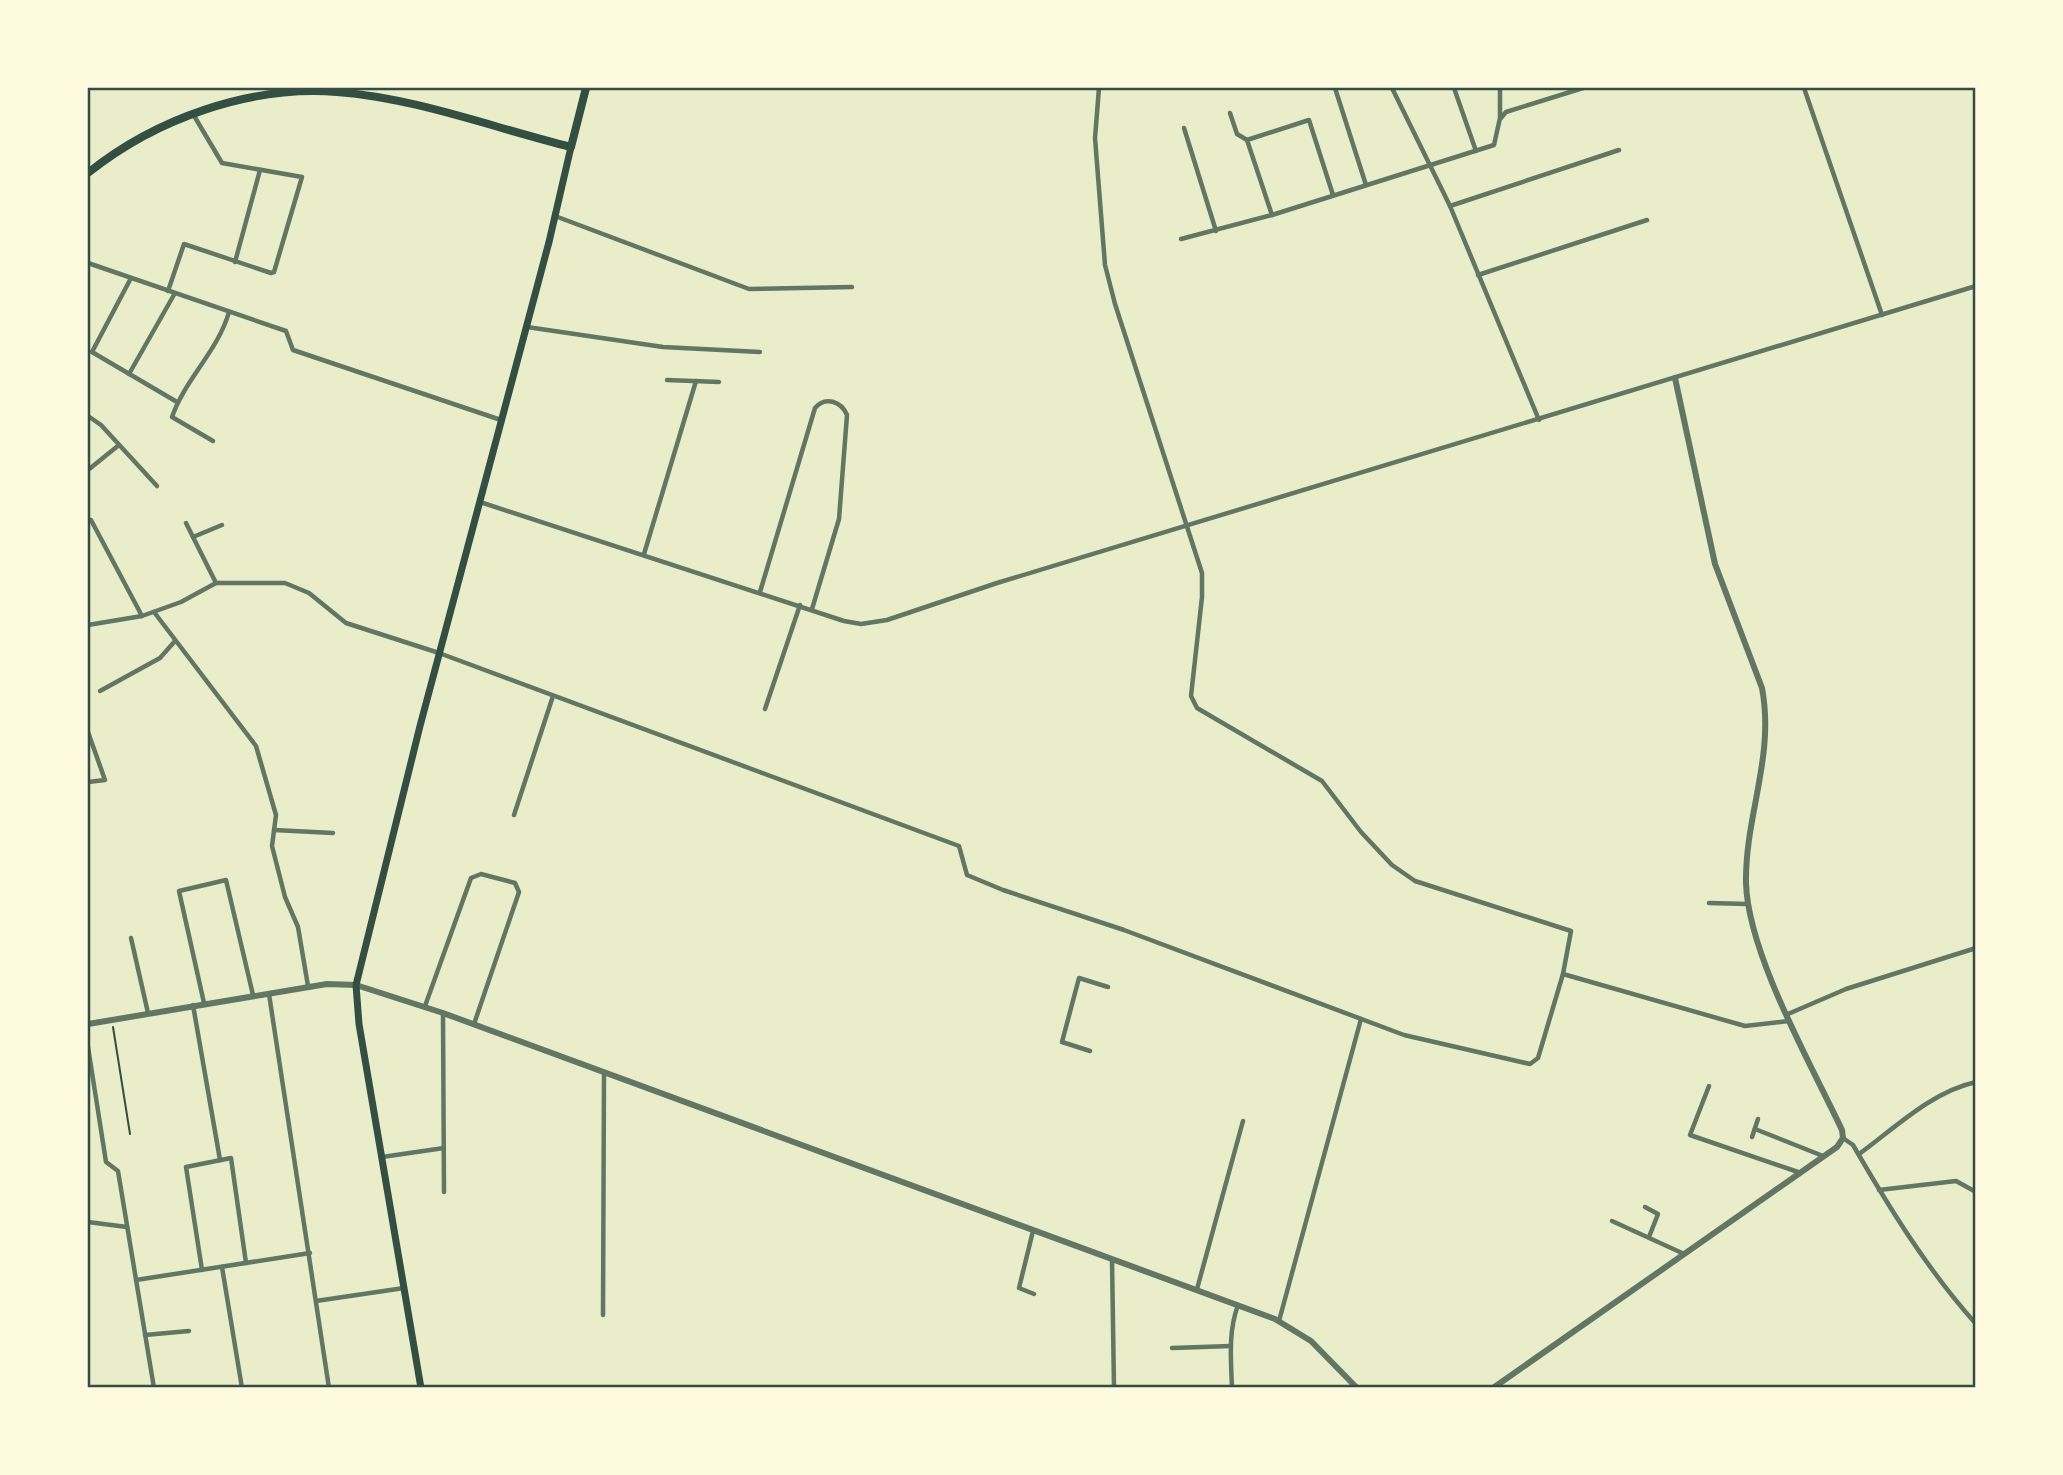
<svg xmlns="http://www.w3.org/2000/svg" width="2063" height="1475" viewBox="0 0 2063 1475" font-family="Inter,sans-serif">
  <rect width="100%" height="100%" fill="#e9edc9"/>
  <g fill="none" stroke-linecap="round" stroke-linejoin="round">
    <polyline stroke="#344e41" stroke-width="2" points="113,1027 130,1134"/>
    <g stroke="#617663" stroke-width="4.5">
      <polyline points="1335,88 1366,185"/>
      <polyline points="1392,88 1450,206 1539,420"/>
      <polyline points="1454,88 1476,151"/>
      <polyline points="1804,88 1882,315"/>
      <polyline points="1230,113 1237,134 1247,140"/>
      <polyline points="1501,118 1506,112 1583,88"/>
      <polyline points="1184,128 1216,231"/>
      <polyline points="1450,206 1619,150"/>
      <polyline points="1272,215 1247,140 1309,120 1333,195"/>
      <polyline points="555,216 749,289 852,287"/>
      <polyline points="1181,239 1272,215 1494,145 1500,118 1500,88"/>
      <polyline points="235,262 260,170"/>
      <polyline points="88,263 286,331 293,350 501,420"/>
      <polyline points="1478,275 1647,220"/>
      <polyline points="131,278 92,352 177,402"/>
      <polyline points="168,291 184,244 271,273 274,272 302,177 222,163 193,114"/>
      <polyline points="527,327 663,347 760,352"/>
      <polyline points="129,374 175,293"/>
      <polyline points="667,380 719,382"/>
      <polyline points="88,416 101,425 157,486"/>
      <path d="M213,441l-41,-24c13,-38 46,-66 57,-105"/>
      <polyline points="88,470 119,445"/>
      <polyline points="480,502 844,621 861,624 887,620 997,583 1976,286"/>
      <polyline points="91,520 142,616"/>
      <polyline points="186,523 216,583"/>
      <polyline points="193,537 222,525"/>
      <polyline points="644,554 696,381"/>
      <path d="M760,592l55,-184c10,-12 26,-7 32,7l-8,104 -27,90"/>
      <polyline points="154,612 256,746 276,815 272,846 285,897 298,927 308,986"/>
      <polyline points="88,625 142,616 181,602 216,583 285,583 309,593 346,623 439,653 959,846 967,875 1003,890 1124,930 1404,1035 1530,1064 1538,1058 1563,974 1571,931 1415,881 1392,865 1361,832 1322,781 1197,708 1191,696 1202,597 1202,573 1115,304 1105,265 1095,138 1099,88"/>
      <polyline points="100,691 160,658 175,641"/>
      <polyline points="765,709 800,605"/>
      <polyline points="88,732 105,780 88,782"/>
      <polyline points="514,815 553,696"/>
      <polyline points="274,830 333,833"/>
      <polyline points="1709,903 1748,904"/>
      <polyline points="131,938 148,1013"/>
      <polyline points="1563,974 1745,1026 1789,1021"/>
      <polyline points="269,994 329,1388"/>
      <polyline points="204,1003 179,891 226,880 253,995"/>
      <polyline points="193,1005 220,1160"/>
      <polyline points="425,1006 471,878 481,874 515,883 519,892 474,1024"/>
      <polyline points="443,1014 444,1192"/>
      <polyline points="1788,1014 1846,989 1976,948"/>
      <polyline points="88,1047 106,1162 118,1171 154,1388"/>
      <polyline points="1090,1051 1062,1042 1079,978 1108,987"/>
      <polyline points="1709,1086 1690,1135 1798,1172"/>
      <polyline points="1755,1129 1823,1156"/>
      <polyline points="1752,1137 1758,1119"/>
      <path d="M1843,1138l10,7c37,64 74,124 123,179"/>
      <path d="M1859,1154c36,-26 72,-62 117,-72"/>
      <polyline points="382,1157 444,1148"/>
      <polyline points="1879,1190 1956,1181 1976,1192"/>
      <polyline points="1645,1207 1658,1214 1649,1237"/>
      <polyline points="1612,1221 1682,1253"/>
      <polyline points="88,1222 127,1227"/>
      <polyline points="1033,1231 1019,1288 1034,1294"/>
      <polyline points="1112,1259 1114,1388"/>
      <polyline points="222,1267 242,1388"/>
      <polyline points="202,1270 186,1167 231,1158 246,1263"/>
      <polyline points="136,1280 310,1253"/>
      <polyline points="1197,1289 1243,1121"/>
      <polyline points="316,1301 404,1288"/>
      <polyline points="603,1315 604,1072"/>
      <polyline points="1279,1321 1361,1019"/>
      <polyline points="145,1335 189,1331"/>
      <polyline points="1172,1348 1231,1346"/>
      <path d="M1232,1388c-1,-28 -4,-56 6,-83"/>
    </g>
    <g stroke="#617663" stroke-width="6">
      <polyline points="88,1024 327,984 356,985 443,1013 1275,1319 1311,1341 1357,1388"/>
      <path d="M1493,1388l344,-241 6,-9 -1,-8c-31,-66 -94,-176 -96,-247 -1,-68 29,-126 16,-195l-47,-124 -40,-186"/>
    </g>
    <polyline stroke="#344e41" stroke-width="7" points="421,1388 359,1024 356,985 420,726 549,242 571,147"/>
    <path stroke="#344e41" stroke-width="8" d="M88,173c67,-54 162,-88 249,-81 79,6 157,36 234,55l15,-59"/>
  </g>
  <rect width="2063" height="1475" fill="none" stroke="#fefae0" stroke-width="178"/>
  <rect x="89" y="89" width="1885" height="1297" fill="none" stroke="#344e41" stroke-width="2.5"/>
</svg>
